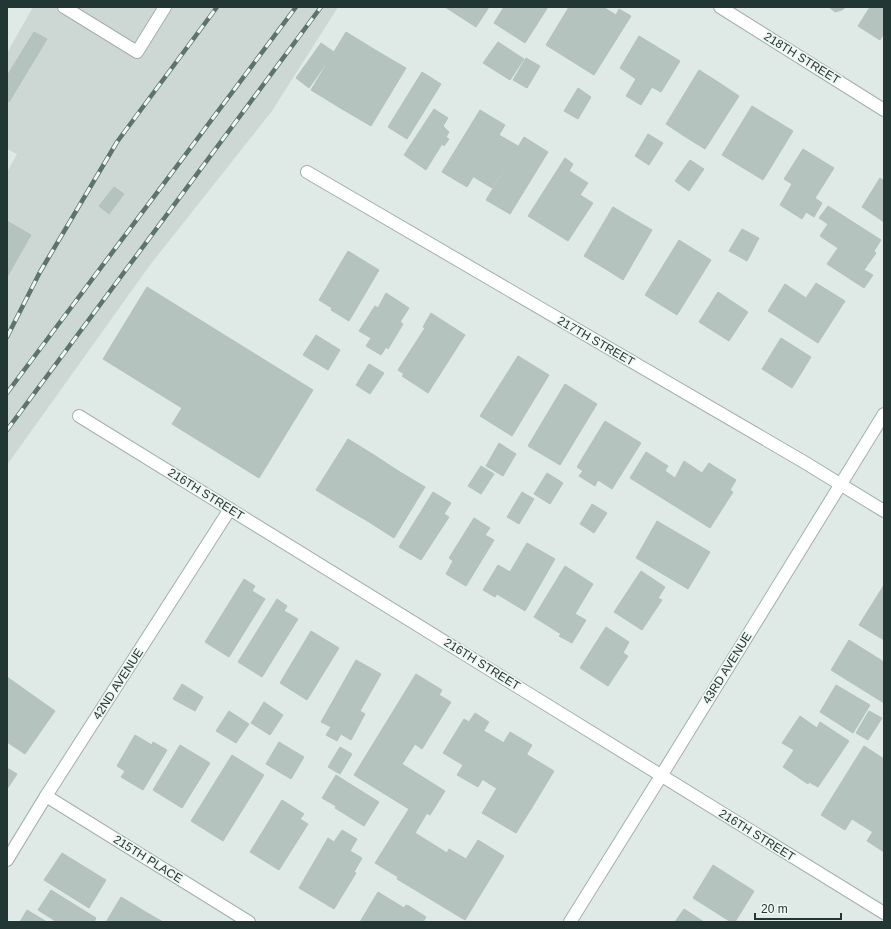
<svg xmlns="http://www.w3.org/2000/svg" width="891" height="929" viewBox="0 0 891 929" font-family="Arial,sans-serif">
  <rect width="100%" height="100%" fill="#dfe9e5"/>
  <polygon fill="#cdd8d4" points="33,7 338,7 272,111 150,265 7,465 7,172 17,154 7,149 7,53"/>
  <g fill="#b5c3be" stroke="#b2c2bc">
    <polygon points="445,7 489,7 476,27"/>
    <polygon points="504,7 548,7 525,43 494,23"/>
    <polygon points="569,7 603,7 570,60 546,45"/>
    <polygon points="603,7 616,15 619,9 631,16 594,75 570,60"/>
    <polygon points="829,7 846,7 842,10 835,12"/>
    <polygon points="870,7 884,7 884,33 880,40 858,26"/>
    <polygon points="34,32 47,39 9,102 7,100 7,76"/>
    <polygon points="346,32 377,51 342,109 311,90"/>
    <polygon points="639,36 680,61 661,92 652,87 641,105 626,96 636,79 620,68"/>
    <polygon points="498,42 524,59 510,80 483,63"/>
    <polygon points="321,43 334,52 309,88 296,78"/>
    <polygon points="377,51 406,68 371,126 342,109"/>
    <polygon points="526,58 540,66 527,88 513,80"/>
    <polygon points="699,70 718,82 684,136 666,124"/>
    <polygon points="422,72 441,84 407,139 388,127"/>
    <polygon points="718,82 739,96 705,149 684,136"/>
    <polygon points="578,88 591,97 578,119 564,111"/>
    <polygon points="752,106 793,131 763,180 722,155"/>
    <polygon points="434,109 448,118 443,126 449,132 446,137 449,139 444,146 442,144 426,170 404,155"/>
    <polygon points="480,110 505,125 467,187 442,172"/>
    <polygon points="648,134 663,143 649,165 635,156"/>
    <polygon points="499,135 518,146 492,188 474,177"/>
    <polygon points="524,137 548,152 510,214 486,200"/>
    <polygon points="803,149 834,168 815,198 822,203 814,217 806,212 802,219 780,205 792,184 784,179"/>
    <polygon points="565,158 573,164 569,171 588,183 580,195 593,203 568,241 528,216"/>
    <polygon points="690,160 704,169 689,191 675,181"/>
    <polygon points="880,178 884,181 884,222 862,207"/>
    <polygon points="114,187 124,194 109,214 99,206"/>
    <polygon points="828,206 881,240 874,251 876,253 864,270 873,275 864,288 827,264 838,248 820,236 828,224 819,218"/>
    <polygon points="613,207 633,219 604,268 584,256"/>
    <polygon points="633,219 652,230 623,280 604,268"/>
    <polygon points="7,221 31,235 7,277"/>
    <polygon points="742,229 759,238 747,261 729,251"/>
    <polygon points="679,240 711,260 677,315 645,295"/>
    <polygon points="348,251 379,270 349,321 331,310 332,308 319,300"/>
    <polygon points="816,283 845,301 818,343 768,311 785,284 806,298"/>
    <polygon points="147,287 313,390 259,478 172,424 182,408 103,359"/>
    <polygon points="718,292 748,312 729,341 699,322"/>
    <polygon points="386,293 409,308 400,322 403,324 388,349 386,347 381,355 366,346 371,338 359,331 375,306 378,308"/>
    <polygon points="431,313 465,335 428,393 402,376 404,374 398,370 425,328 423,327"/>
    <polygon points="316,335 340,350 328,370 303,355"/>
    <polygon points="781,338 811,357 792,388 762,369"/>
    <polygon points="518,356 549,375 512,436 480,416"/>
    <polygon points="369,364 384,373 370,394 356,385"/>
    <polygon points="565,384 597,404 560,465 528,446"/>
    <polygon points="605,421 641,443 612,489 598,480 595,486 579,476 583,471 577,467"/>
    <polygon points="348,439 374,455 342,506 316,490"/>
    <polygon points="499,443 516,454 503,476 486,466"/>
    <polygon points="646,452 668,466 665,471 675,478 684,461 702,473 709,463 736,480 730,490 733,492 710,528 630,478"/>
    <polygon points="374,455 400,472 369,522 342,506"/>
    <polygon points="481,466 494,474 481,494 468,486"/>
    <polygon points="400,472 425,487 394,538 369,522"/>
    <polygon points="547,473 563,483 550,504 534,494"/>
    <polygon points="433,492 451,503 444,514 449,517 421,560 399,547"/>
    <polygon points="522,492 534,499 519,524 507,517"/>
    <polygon points="592,504 607,513 594,533 580,524"/>
    <polygon points="474,518 490,528 485,535 494,540 466,586 446,574 453,561 449,558"/>
    <polygon points="657,521 710,552 688,589 636,558"/>
    <polygon points="527,543 555,559 525,611 497,594 495,597 483,590 498,565 510,572"/>
    <polygon points="565,566 593,584 575,614 586,620 572,643 559,636 561,634 534,617"/>
    <polygon points="641,571 665,587 658,598 662,600 642,630 614,612"/>
    <polygon points="244,579 255,586 252,591 265,599 229,657 205,642"/>
    <polygon points="884,585 884,607 874,601"/>
    <polygon points="277,599 287,606 284,611 298,619 262,677 238,662"/>
    <polygon points="874,601 884,607 884,640 859,625"/>
    <polygon points="606,627 629,642 623,653 628,656 608,686 580,668"/>
    <polygon points="311,631 339,648 307,700 280,683"/>
    <polygon points="849,640 884,662 884,703 831,670"/>
    <polygon points="356,660 381,674 360,711 365,714 351,740 341,734 337,741 326,735 331,727 321,722"/>
    <polygon points="416,674 442,690 439,695 451,702 422,749 415,744 402,764 445,791 430,815 427,813 415,833 447,853 449,849 466,859 478,840 504,856 465,920 397,879 398,877 375,863 409,809 354,775"/>
    <polygon points="7,677 55,711 25,754 7,742"/>
    <polygon points="182,684 203,697 195,711 173,699"/>
    <polygon points="836,685 870,705 853,733 820,712"/>
    <polygon points="264,702 283,715 270,735 251,723"/>
    <polygon points="229,711 249,724 236,743 216,731"/>
    <polygon points="869,711 882,718 868,740 856,733"/>
    <polygon points="475,713 489,722 463,765 443,753 464,719 469,722"/>
    <polygon points="800,716 817,728 820,722 849,741 818,787 809,782 808,784 783,767 794,750 782,743"/>
    <polygon points="484,731 504,743 478,787 457,775"/>
    <polygon points="510,732 532,745 504,793 482,779"/>
    <polygon points="135,735 152,745 153,742 167,750 143,790 121,777 125,771 117,766"/>
    <polygon points="279,742 304,757 291,779 266,764"/>
    <polygon points="180,745 210,763 182,808 153,790"/>
    <polygon points="864,746 884,759 884,767 845,830 821,815"/>
    <polygon points="340,747 352,754 340,774 328,767"/>
    <polygon points="526,754 554,771 531,809 504,793"/>
    <polygon points="232,755 264,775 223,841 191,821"/>
    <polygon points="884,767 884,814 873,832 852,819"/>
    <polygon points="7,768 17,774 7,789"/>
    <polygon points="336,775 350,784 336,806 322,798"/>
    <polygon points="350,784 379,802 364,826 335,808"/>
    <polygon points="497,788 531,809 516,833 482,813"/>
    <polygon points="282,800 304,814 300,819 308,824 279,870 250,852"/>
    <polygon points="884,814 884,852 867,841"/>
    <polygon points="342,830 357,839 350,851 362,858 354,872 356,873 334,909 299,888 328,838 334,842"/>
    <polygon points="62,853 106,880 89,908 44,880"/>
    <polygon points="713,865 754,891 735,922 731,922 693,898"/>
    <polygon points="51,890 96,918 94,922 57,922 38,910"/>
    <polygon points="378,892 404,908 406,905 409,906 399,922 360,922"/>
    <polygon points="121,897 144,911 137,922 106,922"/>
    <polygon points="409,906 426,917 423,922 399,922"/>
    <polygon points="684,909 704,922 675,922"/>
    <polygon points="27,910 47,922 20,922"/>
    <polygon points="144,911 163,922 137,922"/>
  </g>
  <g fill="none" stroke-linecap="round" stroke-linejoin="round">
    <g stroke="#a3b0ac" stroke-width="14">
      <g id="minor">
        <polyline points="64,7 137,52 165,7"/>
        <polyline points="720,7 884,110"/>
        <polyline points="307,172 804,462 884,511"/>
        <polyline points="79,416 884,913"/>
        <polyline points="46,796 249,922"/>
        <polyline points="7,860 46,796 230,509"/>
        <polyline points="570,922 661,776 884,414"/>
      </g>
    </g>
    <use href="#minor" stroke="#fff" stroke-width="12"/>
    <g stroke="#5c736e" stroke-width="4.5">
      <g id="rail">
        <polyline points="7,337 40,272 117,142 217,7"/>
        <polyline points="7,393 296,7"/>
        <polyline points="7,430 321,7"/>
      </g>
    </g>
    <use href="#rail" stroke="#eff6f3" stroke-width="3" stroke-dasharray="9" stroke-linecap="butt"/>
  </g>
  <g text-anchor="middle" stroke-width="3.5" stroke-linejoin="round" paint-order="stroke">
    <g font-size="12" fill="#223733" stroke="#eff6f3">
      <text transform="translate(802 58) rotate(32)" y="4">218TH STREET</text>
      <text transform="translate(596 341) rotate(30)" y="4">217TH STREET</text>
      <text transform="translate(206 494) rotate(32)" y="4">216TH STREET</text>
      <text transform="translate(482 664) rotate(32)" y="4">216TH STREET</text>
      <text transform="translate(727 668) rotate(-58)" y="4">43RD AVENUE</text>
      <text transform="translate(118 684) rotate(-57)" y="4">42ND AVENUE</text>
      <text transform="translate(757 835) rotate(32)" y="4">216TH STREET</text>
      <text transform="translate(148 859) rotate(32)" y="4">215TH PLACE</text>
    </g>
  </g>
  <rect width="891" height="929" fill="none" stroke="#223733" stroke-width="16"/>
  <path d="M755 913v6h86v-6" fill="none" stroke="#223733" stroke-width="2"/>
  <text x="761" y="913" font-size="12" fill="#223733" stroke="#eff6f3" stroke-width="3" paint-order="stroke">20 m</text>
</svg>
